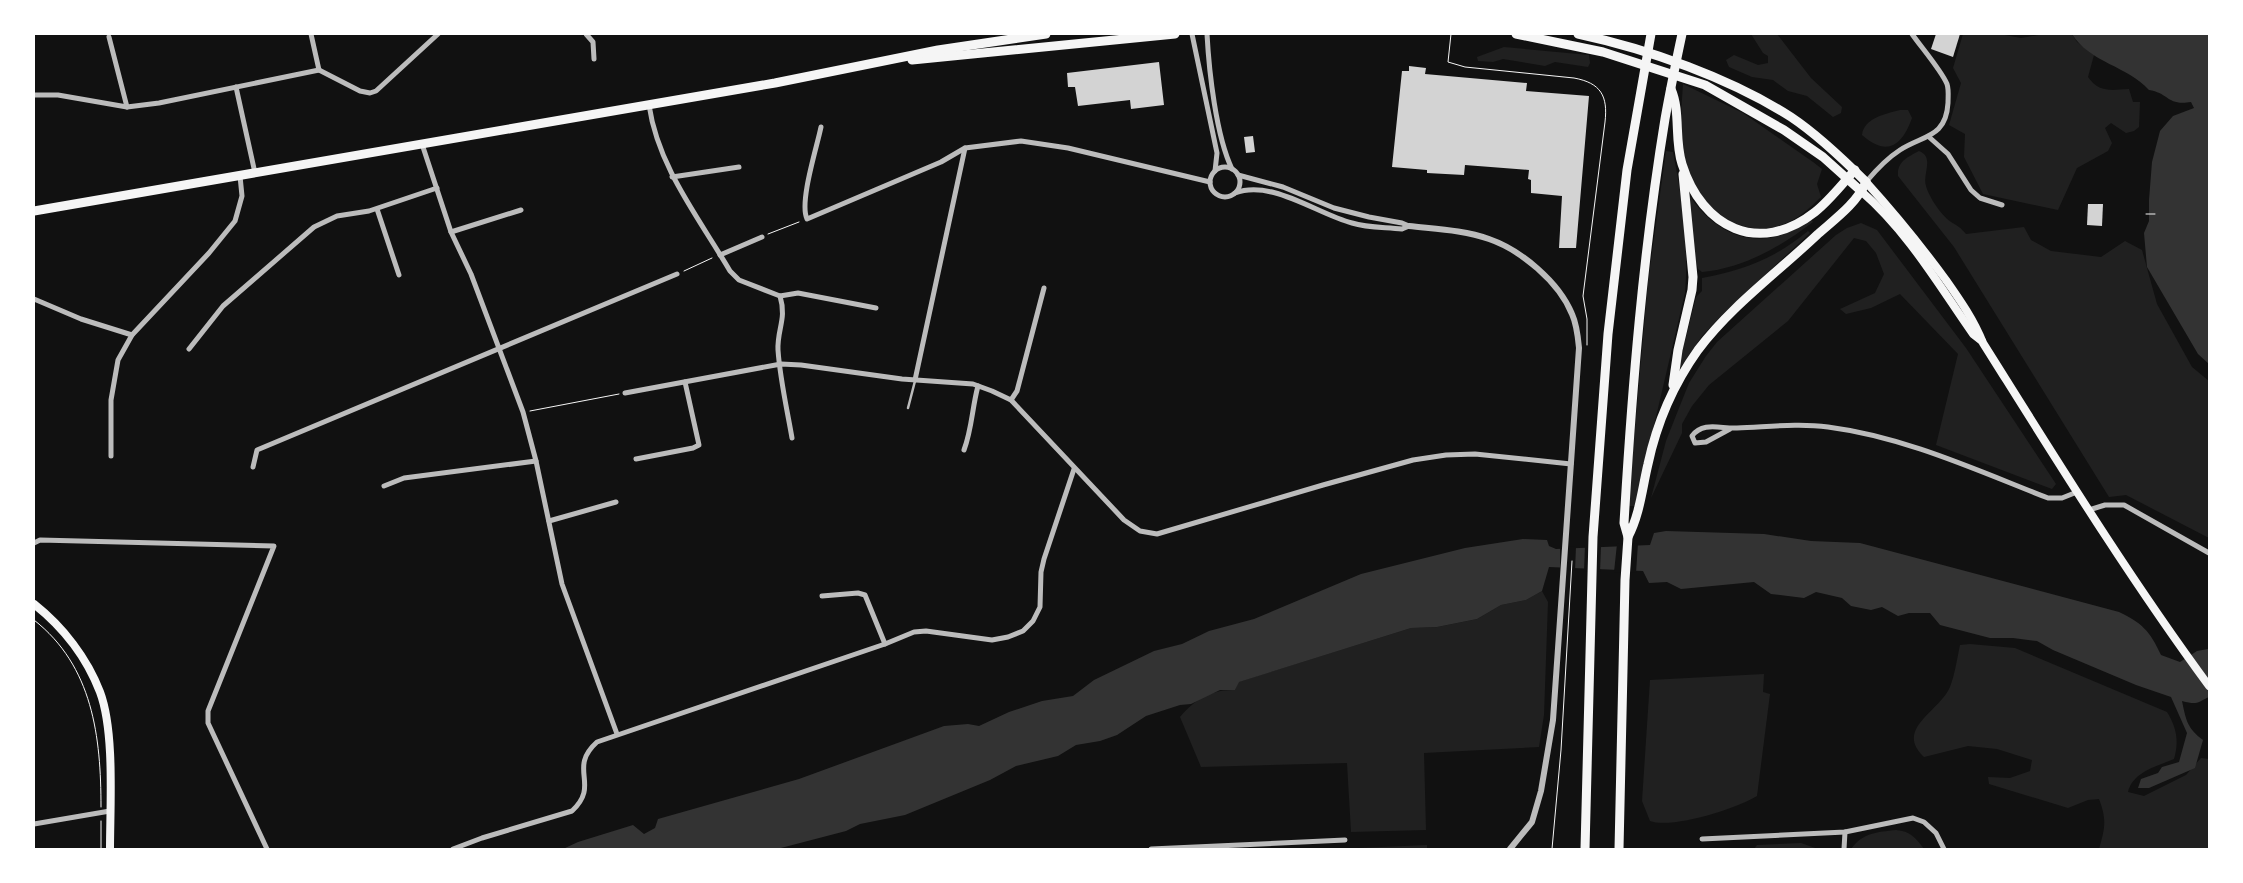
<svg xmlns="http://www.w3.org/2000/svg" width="2243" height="883" viewBox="0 0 2243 883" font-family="Manrope,sans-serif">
  <rect width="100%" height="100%" fill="#111"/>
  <g fill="#202020">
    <polygon points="1751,34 1777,34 1811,78 1842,107 1841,113 1833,117 1807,96 1788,91 1773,80 1752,77 1729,67 1726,60 1734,55 1758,65 1768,63 1768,56 1763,53"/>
    <path d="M1963,34h36l22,4 24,-4h27l5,8 17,13 -6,22c11,16 23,13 41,12l4,13h7l-1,25 -5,4 -8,2 -15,-10 -6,5 7,15 -4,8 -31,17 -19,42 -75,-16 -19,-37 1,-23 -16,-9 12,-42 -8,-15z"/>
    <polygon points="1504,47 1589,55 1590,63 1588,67 1555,62 1545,66 1503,59 1493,62 1478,61 1477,57"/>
    <path d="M1683,84l60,29 70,49 9,7 -5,15 4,13c-11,11 -23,22 -37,27 -40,16 -79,-12 -94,-49 -12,-28 -9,-61 -7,-91z"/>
    <path d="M1900,110h8l4,8c-10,28 -25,39 -50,17 2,-17 23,-21 38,-25z"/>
    <path d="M1666,151l7,1c9,46 16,95 12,141l-50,213h-7l20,-224z"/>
    <path d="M1919,151c16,6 3,23 7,35 3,11 15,29 25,36 7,4 10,6 15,12l58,-7 7,13 20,11 50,6 24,-16 17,9 15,54 35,63 17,14v157l-83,-43 -17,2 -155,-250 -56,-71c-1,-15 10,-19 21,-25z"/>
    <path d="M1687,192c30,47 77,63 124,27l2,3c-33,25 -69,46 -111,50l-4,-3 -2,-7z"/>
    <polygon points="1861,223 1877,230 1966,348 2056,484 2052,489 1936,445 1958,354 1900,294 1871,308 1846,314 1840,309 1875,293 1884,274 1876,253 1866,241 1854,238 1788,321 1709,385 1692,406 1682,424 1682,433 1651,498 1666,441 1679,408 1689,383 1706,356 1717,342 1836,235 1847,228"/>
    <path d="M1808,231l2,2 -89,83 -19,20 -25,37 19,-76 6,-6v-13c42,-8 72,-19 106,-47z"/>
    <path d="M1542,591l6,11 -4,113 -5,32 -115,6 2,77 -75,2 -4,-69 -146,4 -21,-50c14,-17 32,-28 55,-27l3,-8 173,-54 26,-1 40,-8 24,-14 25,-5z"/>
    <path d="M1970,644l45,4 152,64c10,16 12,30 7,47 -19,8 -41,13 -46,33l16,4 42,-21 15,-17 8,1v90h-110c6,-21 8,-29 0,-50l-11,1 -20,8 -79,-24 -1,-7 22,1 20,-7 2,-11 -35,-11 -29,-3 -44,11c-30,-28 15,-45 26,-70 5,-13 7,-28 10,-42z"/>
    <path d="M1764,674l-1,18 7,2 -13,102c-21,13 -85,33 -107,25l-8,-20 8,-121z"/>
    <path d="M1896,830c14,1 20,8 28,19h-73c11,-16 26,-17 45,-19z"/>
    <polygon points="1801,843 1818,849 1754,849 1757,845"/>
    <polygon points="1427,845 1427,849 1358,848"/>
  </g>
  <g fill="#333">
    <path d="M2072,34h137v330l-11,-10 -51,-87 -3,-34 5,-12v-21l3,-38 8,-31 13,-15 21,-8 -3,-6c-24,4 -22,-9 -42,-12 -21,-24 -59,-27 -77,-56z"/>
    <path d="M1666,531l98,3 47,7 49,2 259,69c23,11 31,19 42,43l19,7 17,-11 11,-2 1,48c-12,6 -12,8 -27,4 4,19 5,27 21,39l-8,28 -46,20h-11l3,-9 17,-6 4,-6 17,-5 8,-29 -16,-36 -35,-12 -83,-35 -16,-9 -24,-3h-23l-50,-13 -10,-12h-21l-11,3 -16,-9 -11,3 -20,-4 -9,-8 -26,-6 -12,6 -33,-4 -17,-12 -73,7 -14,-7 -18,1 -6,-12 -94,-4 -7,24 -16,9 -25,5 -24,14 -40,8 -26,1 -172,54 -4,8h-15l-29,14 -11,1 -34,11 -29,19 -17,6 -24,4 -18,11 -42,10 -26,14 -85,35 -45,9 -14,7 -69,18h-214l15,-7 55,-17 11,9 11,-6 3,-9 141,-40 145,-53 24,-2 11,2 30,-14 33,-11 31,-5 21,-16 60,-29 28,-7 27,-13 45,-12 107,-45 104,-26 58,-9 24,1 2,6 7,3 94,-4 4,-12z"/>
  </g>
  <g fill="#111">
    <polygon points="1638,543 1636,573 1614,572 1617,544"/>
    <polygon points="1585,545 1601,545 1600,572 1584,571"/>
    <polygon points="1576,546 1575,571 1560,570 1560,547"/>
  </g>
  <g fill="#d3d3d3">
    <polygon points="1936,34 1960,34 1953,57 1931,49"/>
    <polygon points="1159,62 1164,105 1131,109 1130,100 1078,106 1075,87 1068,87 1067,73"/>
    <polygon points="1409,66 1426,68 1425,74 1527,83 1526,91 1589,96 1576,248 1559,248 1562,196 1531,193 1531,180 1528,179 1529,170 1465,165 1464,175 1427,173 1427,170 1392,167 1402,71 1409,71"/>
    <polygon points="1253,136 1255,152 1246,153 1244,137"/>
    <polygon points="2088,204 2103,204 2102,226 2087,225"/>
  </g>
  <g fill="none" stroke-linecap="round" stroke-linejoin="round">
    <g stroke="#f5f5f5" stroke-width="1">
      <path d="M1451,34l-3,28 17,5 109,11c27,5 34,18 31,44l-22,174 4,23v26"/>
      <polyline points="2146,214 2155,214"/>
      <polyline points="768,234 799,222"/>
      <polyline points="684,271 712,258"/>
      <polyline points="530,411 619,394"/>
      <path d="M34,620c59,46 67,117 67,187"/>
      <polyline points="101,821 101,849"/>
      <polyline points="1552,849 1561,750 1572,561"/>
    </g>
    <polyline stroke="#bcbcbc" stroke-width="2.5" points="908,408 915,381"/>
    <g stroke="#bcbcbc" stroke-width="5">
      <polyline points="311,34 319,70"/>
      <polyline points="586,34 593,42 594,59"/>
      <polyline points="1192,34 1217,153 1215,171"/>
      <path d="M1207,34c2,37 9,102 25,135"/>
      <polyline points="109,37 127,107"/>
      <polyline points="236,87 255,173"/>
      <polyline points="34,95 58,95 127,107 159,103 319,70 360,91 370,93 376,91 438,34"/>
      <path d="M649,105c9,62 50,113 81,166l9,9 41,16 18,-3 78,15"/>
      <path d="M821,127c-4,20 -22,75 -14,92l134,-57 24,-14 56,-7 47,7 142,34"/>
      <polyline points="1929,137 1948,154 1971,190 1980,198 2002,205"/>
      <polyline points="422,144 451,232 471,274 523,412 536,461 562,584 617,734"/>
      <circle cx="1225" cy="182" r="15"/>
      <polyline points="1238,175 1283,187 1334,208 1369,217 1402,223 1409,226"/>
      <polyline points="672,177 739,167"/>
      <path d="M1866,182c10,-12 20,-23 34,-32 23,-15 46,-12 48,-47 0,-6 1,-13 -1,-19 -6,-14 -26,-37 -35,-50"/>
      <path d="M1235,193c37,-14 82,21 117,30 16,5 34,4 50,6l7,-3"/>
      <polyline points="377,209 399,275"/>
      <polyline points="451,232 521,210"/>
      <polyline points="720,255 762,237"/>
      <path d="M780,296c7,23 -3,33 -2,54 2,29 9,59 14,88"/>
      <polyline points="34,299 81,319 132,335"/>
      <polyline points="189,349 223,306 314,227 337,216 369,211 437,188"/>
      <polyline points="915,380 965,148"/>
      <polyline points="625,393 781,364 801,365 902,379 973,384 992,391 1011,400 1124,520 1140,531 1157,534 1323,485 1413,460 1446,455 1475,454 1571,464"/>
      <polyline points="1011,400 1017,391 1044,288"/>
      <path d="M1730,429l-24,13 -11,1 -3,-7c11,-15 29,-7 45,-8 30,-1 61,-5 91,-1 77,10 148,43 220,71h14l15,-6"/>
      <path d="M964,450c8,-21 8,-42 14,-64"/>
      <polyline points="111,456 111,400 118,360 132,335 209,253 235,221 242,196 240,176"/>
      <polyline points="636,459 693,448 699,445 685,382"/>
      <polyline points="253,467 257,450 677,274"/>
      <polyline points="384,486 404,478 536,461"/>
      <polyline points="2089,510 2105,505 2124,505 2209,553"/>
      <polyline points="549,521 616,502"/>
      <polyline points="34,543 40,540 274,546 208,711 208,723 267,849"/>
      <polyline points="822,596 858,593 865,595 885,644"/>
      <polyline points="34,824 110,811"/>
      <polyline points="1702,839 1845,832 1913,818 1924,822 1936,833 1944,849"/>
      <path d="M453,849l29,-11 90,-27c29,-27 -5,-42 25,-69l288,-98 29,-12 12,-1 66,9 16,-3 15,-6 10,-10 7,-14 1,-35 3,-13 30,-90"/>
      <polyline points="1151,849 1345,840"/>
      <polyline points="1844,849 1845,832"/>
    </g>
    <path stroke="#bcbcbc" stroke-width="6" d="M1409,226c26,3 55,4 80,13 32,11 70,43 83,75 5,11 6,23 7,34l-26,372 -12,71 -9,31 -22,27"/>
    <g stroke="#f5f5f5" stroke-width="8">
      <path d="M1866,182c28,31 55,64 80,98 14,20 28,40 37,63 73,116 145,233 226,343"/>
      <path d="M1862,192c46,40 76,92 111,142l9,7"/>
      <path d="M34,604c29,23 53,54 66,88 15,40 10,114 10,157"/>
    </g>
    <g stroke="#f5f5f5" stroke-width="9">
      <polyline points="1516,34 1603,52 1705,85 1784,130 1823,157 1862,192"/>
      <path d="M1578,34c70,15 152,44 213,83 27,18 52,42 75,65"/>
      <polyline points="912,60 1175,34"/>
      <polyline points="34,211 775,83 938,50 1046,34"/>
    </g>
    <g stroke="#f5f5f5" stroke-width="9">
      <path d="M1671,89c10,23 3,50 11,75 20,64 77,92 133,48 15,-12 27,-28 40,-42"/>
      <polyline points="1673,385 1678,350 1692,290 1693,277 1683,174"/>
      <path d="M1628,537c12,-23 14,-48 20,-73 9,-42 25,-79 50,-114 33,-44 80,-78 120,-116 17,-15 39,-31 48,-52"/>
      <polyline points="1585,849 1593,537 1608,334 1627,170 1651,34"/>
      <path d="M1619,849l6,-269 3,-43 -4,-14c8,-135 19,-270 41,-404 5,-28 11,-57 17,-85"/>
    </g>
  </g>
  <rect width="2243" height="883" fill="none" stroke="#ffffff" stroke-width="70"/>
</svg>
